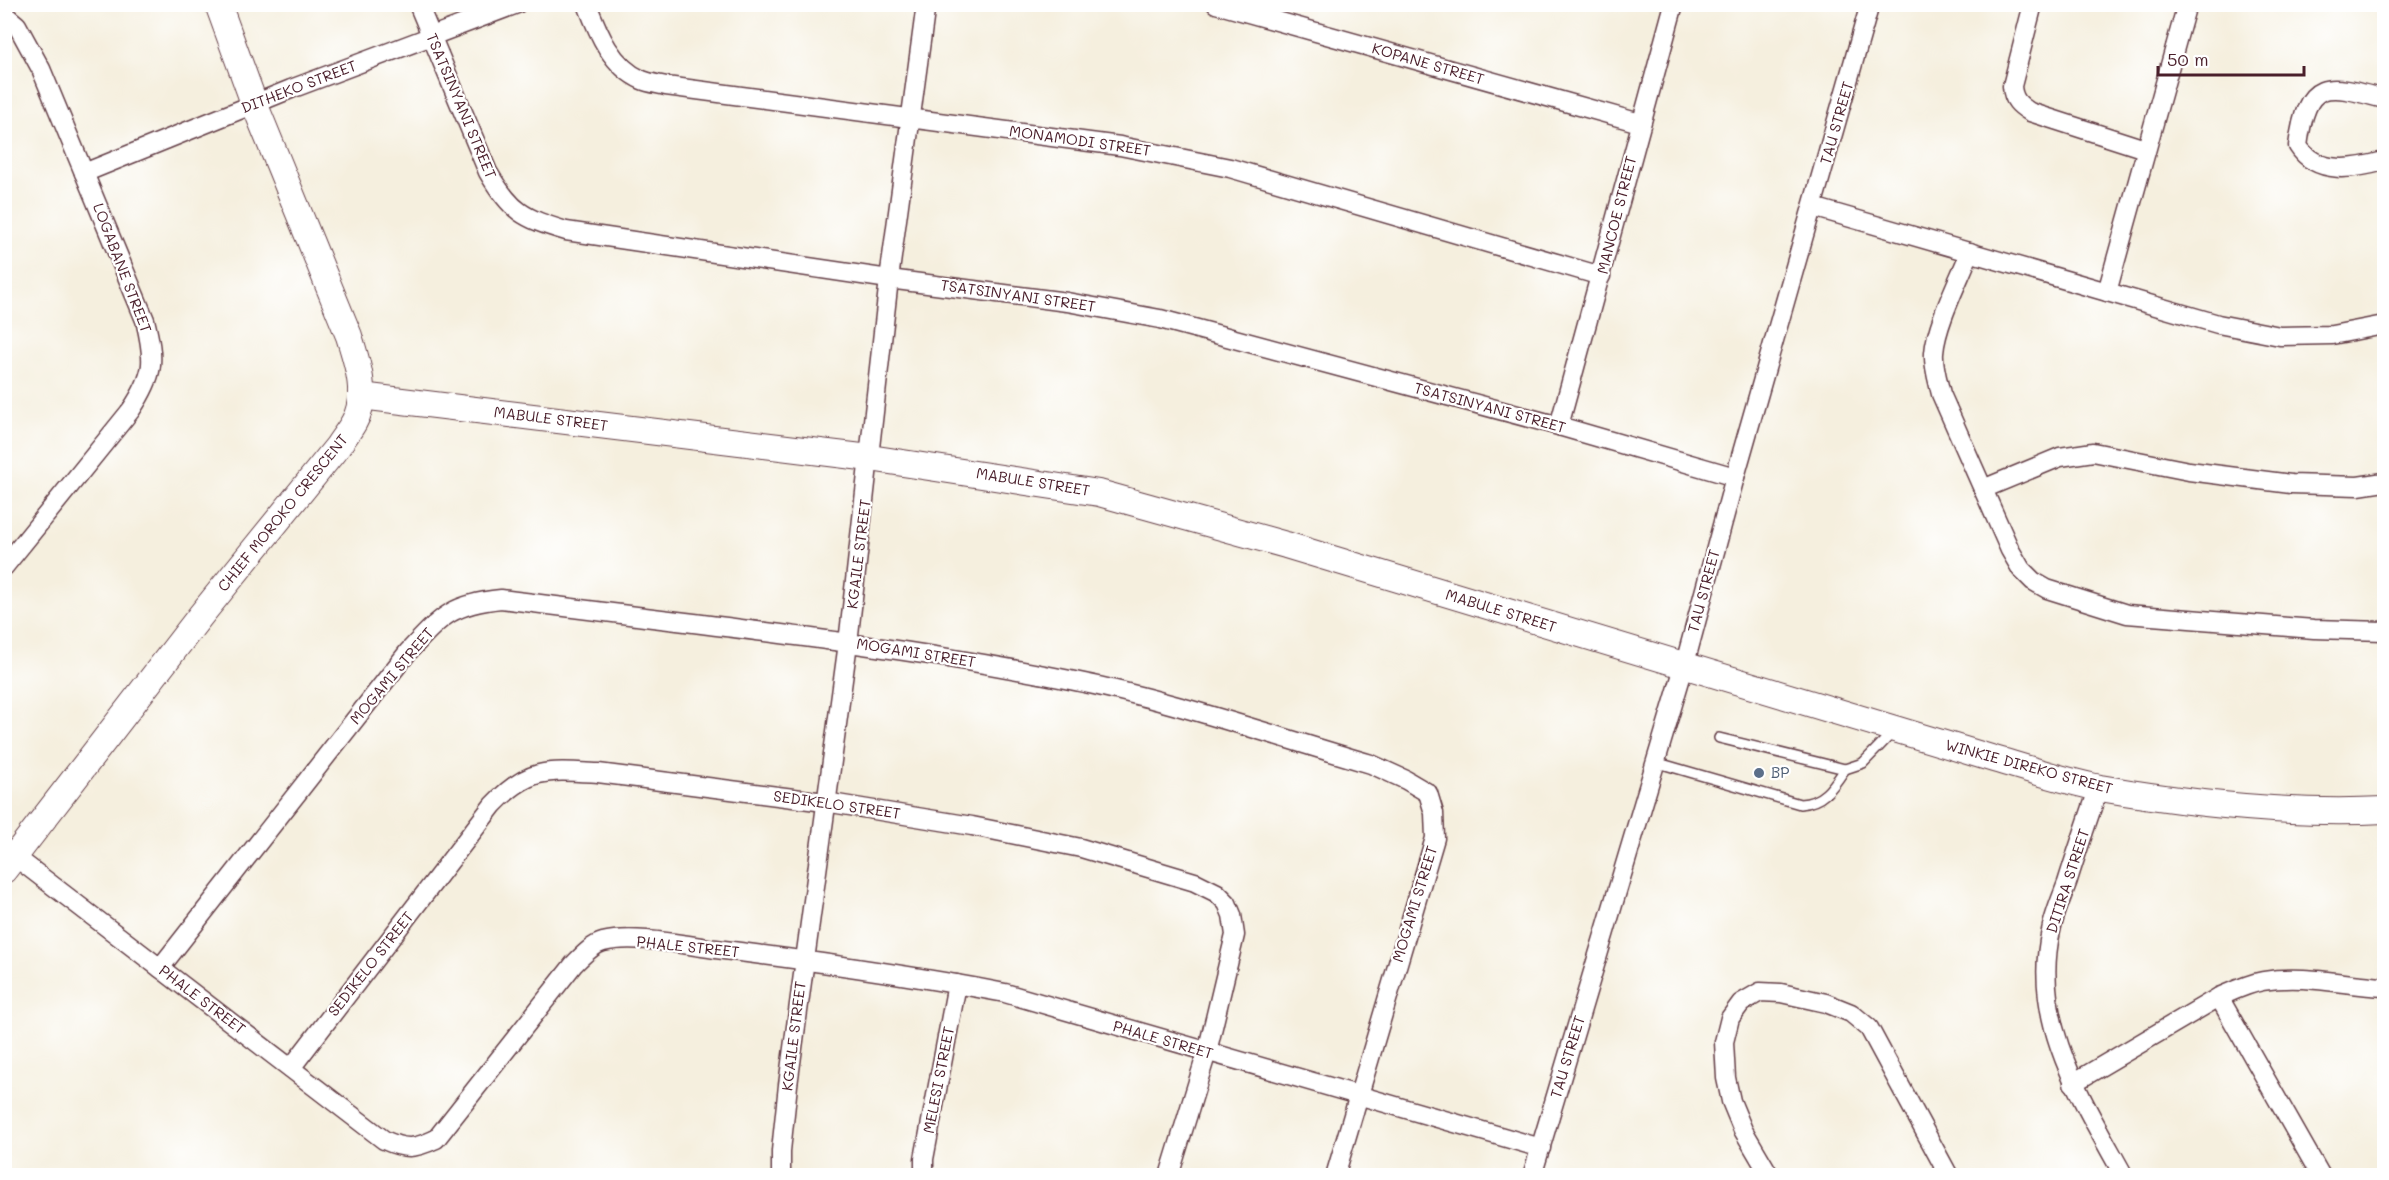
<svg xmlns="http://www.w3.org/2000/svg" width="2389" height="1180" viewBox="0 0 2389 1180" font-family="Mali,sans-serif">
  <rect width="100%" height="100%" fill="#fff"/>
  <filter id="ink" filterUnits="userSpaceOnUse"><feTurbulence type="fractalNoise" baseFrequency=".0167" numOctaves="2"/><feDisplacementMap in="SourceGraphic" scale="12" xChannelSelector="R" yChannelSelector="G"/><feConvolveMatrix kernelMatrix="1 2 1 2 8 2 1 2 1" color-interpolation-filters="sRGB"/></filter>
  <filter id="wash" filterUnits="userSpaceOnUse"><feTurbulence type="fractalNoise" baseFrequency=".008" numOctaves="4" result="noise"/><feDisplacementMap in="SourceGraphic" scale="24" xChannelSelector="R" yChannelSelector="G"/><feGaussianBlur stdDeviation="1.35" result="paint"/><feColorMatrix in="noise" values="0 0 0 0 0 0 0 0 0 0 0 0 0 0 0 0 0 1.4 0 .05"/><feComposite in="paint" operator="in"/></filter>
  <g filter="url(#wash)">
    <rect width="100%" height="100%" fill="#f5efde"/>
  </g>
  <g filter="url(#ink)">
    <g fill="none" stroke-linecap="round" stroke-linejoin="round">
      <g stroke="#643e46" stroke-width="12">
        <g id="lane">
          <polyline points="1719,738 1845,769 1863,763 1893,732"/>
          <path d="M1655,762l145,42c23,-1 33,-17 45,-35"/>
        </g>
      </g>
      <g stroke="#643e46" stroke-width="21">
        <g id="street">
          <path d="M418,4l70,168c23,40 35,46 78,59l323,48 178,23 93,17 399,107 176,51"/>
          <path d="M587,4c11,29 25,63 55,76 7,3 16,4 24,6l454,60 110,22 371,108"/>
          <polyline points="1216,4 1640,123"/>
          <path d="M2033,4l-21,82c1,14 7,19 18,26l115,37"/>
          <path d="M4,14l13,11 24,44 104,251c10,41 10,54 -14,90l-127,157"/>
          <path d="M2384,99c-59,-16 -77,-21 -86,47 19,30 57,23 86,15"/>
          <polyline points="84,173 291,89 517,4"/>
          <polyline points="1813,207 2218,324 2280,336 2332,335 2384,325"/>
          <path d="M1970,252c-11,28 -34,72 -36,101 -1,13 4,28 7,41l69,156 11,19 12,12 14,8 80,25 187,15 70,2"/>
          <polyline points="2107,292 2187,4"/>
          <polyline points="1559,426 1674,4"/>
          <polyline points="1983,489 2060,457 2093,452 2189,471 2291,484 2358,486 2384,482"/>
          <path d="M2099,787c-11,32 -22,64 -32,96 -6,16 -13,32 -16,48 -21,90 32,170 73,245"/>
          <path d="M5,849l379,291c22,10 30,9 52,-1l138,-175c8,-8 18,-19 29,-22 29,-8 82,3 113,7 97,12 194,26 289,44l536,155"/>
          <path d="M160,968l248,-316c33,-35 43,-48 93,-53 190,25 381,43 569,81 102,20 201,55 301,84l35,16 22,13 6,20 1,25 -100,338"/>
          <polyline points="2219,997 2321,1176"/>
          <path d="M291,1068l202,-263c36,-38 55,-35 105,-32l227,29 147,24 109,22 114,34 22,11 10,10 5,12 3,20 -28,117 -38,124"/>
          <path d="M2073,1083l146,-86c14,-6 28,-13 44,-16 40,-7 81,4 121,6"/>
          <polyline points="781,1176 781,1151 788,1085 848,643 889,279 926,4"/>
          <polyline points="924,1176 924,1159 957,984"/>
          <polyline points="1532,1176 1684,667 1735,477 1870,4"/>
          <polyline points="1770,1176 1743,1130 1731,1101 1726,1078 1724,1042 1730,1018 1741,1003 1760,992 1781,993 1826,1003 1851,1013 1869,1028 1949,1176"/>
        </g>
      </g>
      <g stroke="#643e46" stroke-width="28">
        <g id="secondary">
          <path d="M361,396l509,62 229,35 187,52 708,214c35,10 71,22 106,29 93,16 191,27 284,22"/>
          <path d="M4,870l197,-255 137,-169c5,-8 11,-15 16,-24 15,-26 3,-60 -5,-86l-95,-233 -36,-99"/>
        </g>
      </g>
      <use href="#lane" stroke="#fff" stroke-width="9"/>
      <use href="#street" stroke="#fff" stroke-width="18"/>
      <use href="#secondary" stroke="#fff" stroke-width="26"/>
    </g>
  </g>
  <circle fill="#5c6f8a" stroke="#fff" stroke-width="2" cx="1759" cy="773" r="6"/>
  <g text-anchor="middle" stroke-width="4.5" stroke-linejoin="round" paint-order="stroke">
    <g font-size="15" fill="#4a1f2b" stroke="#fff">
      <text transform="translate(1428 64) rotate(16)" y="5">KOPANE STREET</text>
      <text transform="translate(299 87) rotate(-21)" y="5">DITHEKO STREET</text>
      <text transform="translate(461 106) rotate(67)" y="5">TSATSINYANI STREET</text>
      <text transform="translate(1837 123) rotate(-74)" y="5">TAU STREET</text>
      <text transform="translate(1080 141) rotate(8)" y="5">MONAMODI STREET</text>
      <text transform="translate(1617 215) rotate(-76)" y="5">MANCOE STREET</text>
      <text transform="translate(122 268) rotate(69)" y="5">LOGABANE STREET</text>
      <text transform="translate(1018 296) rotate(8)" y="5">TSATSINYANI STREET</text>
      <text transform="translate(1490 408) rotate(15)" y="5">TSATSINYANI STREET</text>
      <text transform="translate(551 419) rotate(7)" y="5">MABULE STREET</text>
      <text transform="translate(1033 482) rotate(9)" y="5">MABULE STREET</text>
      <text transform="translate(283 513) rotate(-51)" y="5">CHIEF MOROKO CRESCENT</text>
      <text transform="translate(859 554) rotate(-83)" y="5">KGAILE STREET</text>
      <text transform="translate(1704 591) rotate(-75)" y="5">TAU STREET</text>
      <text transform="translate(1501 611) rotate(17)" y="5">MABULE STREET</text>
      <text transform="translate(916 653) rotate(9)" y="5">MOGAMI STREET</text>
      <text transform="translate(392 676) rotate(-50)" y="5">MOGAMI STREET</text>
      <text transform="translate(2029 767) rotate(15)" y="5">WINKIE DIREKO STREET</text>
      <text transform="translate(837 805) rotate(8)" y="5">SEDIKELO STREET</text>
      <text transform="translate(2068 881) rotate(-72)" y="5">DITIRA STREET</text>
      <text transform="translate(1415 904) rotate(-73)" y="5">MOGAMI STREET</text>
      <text transform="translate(688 947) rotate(6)" y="5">PHALE STREET</text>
      <text transform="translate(371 964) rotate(-52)" y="5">SEDIKELO STREET</text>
      <text transform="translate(202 1000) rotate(37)" y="5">PHALE STREET</text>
      <text transform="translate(794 1036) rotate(-83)" y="5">KGAILE STREET</text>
      <text transform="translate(1163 1040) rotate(16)" y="5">PHALE STREET</text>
      <text transform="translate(1568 1057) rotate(-73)" y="5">TAU STREET</text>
      <text transform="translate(939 1080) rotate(-79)" y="5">MELESI STREET</text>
    </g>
    <g font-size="15" fill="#4e5e75" stroke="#fff" text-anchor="start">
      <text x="1771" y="778">BP</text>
    </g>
  </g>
  <rect width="2389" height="1180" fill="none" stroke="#fff" stroke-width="24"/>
  <path d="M2158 66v9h146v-9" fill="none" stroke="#4a1f2b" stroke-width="3"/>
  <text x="2167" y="66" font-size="18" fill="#4a1f2b" stroke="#ffffff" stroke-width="4.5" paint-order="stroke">50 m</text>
</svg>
